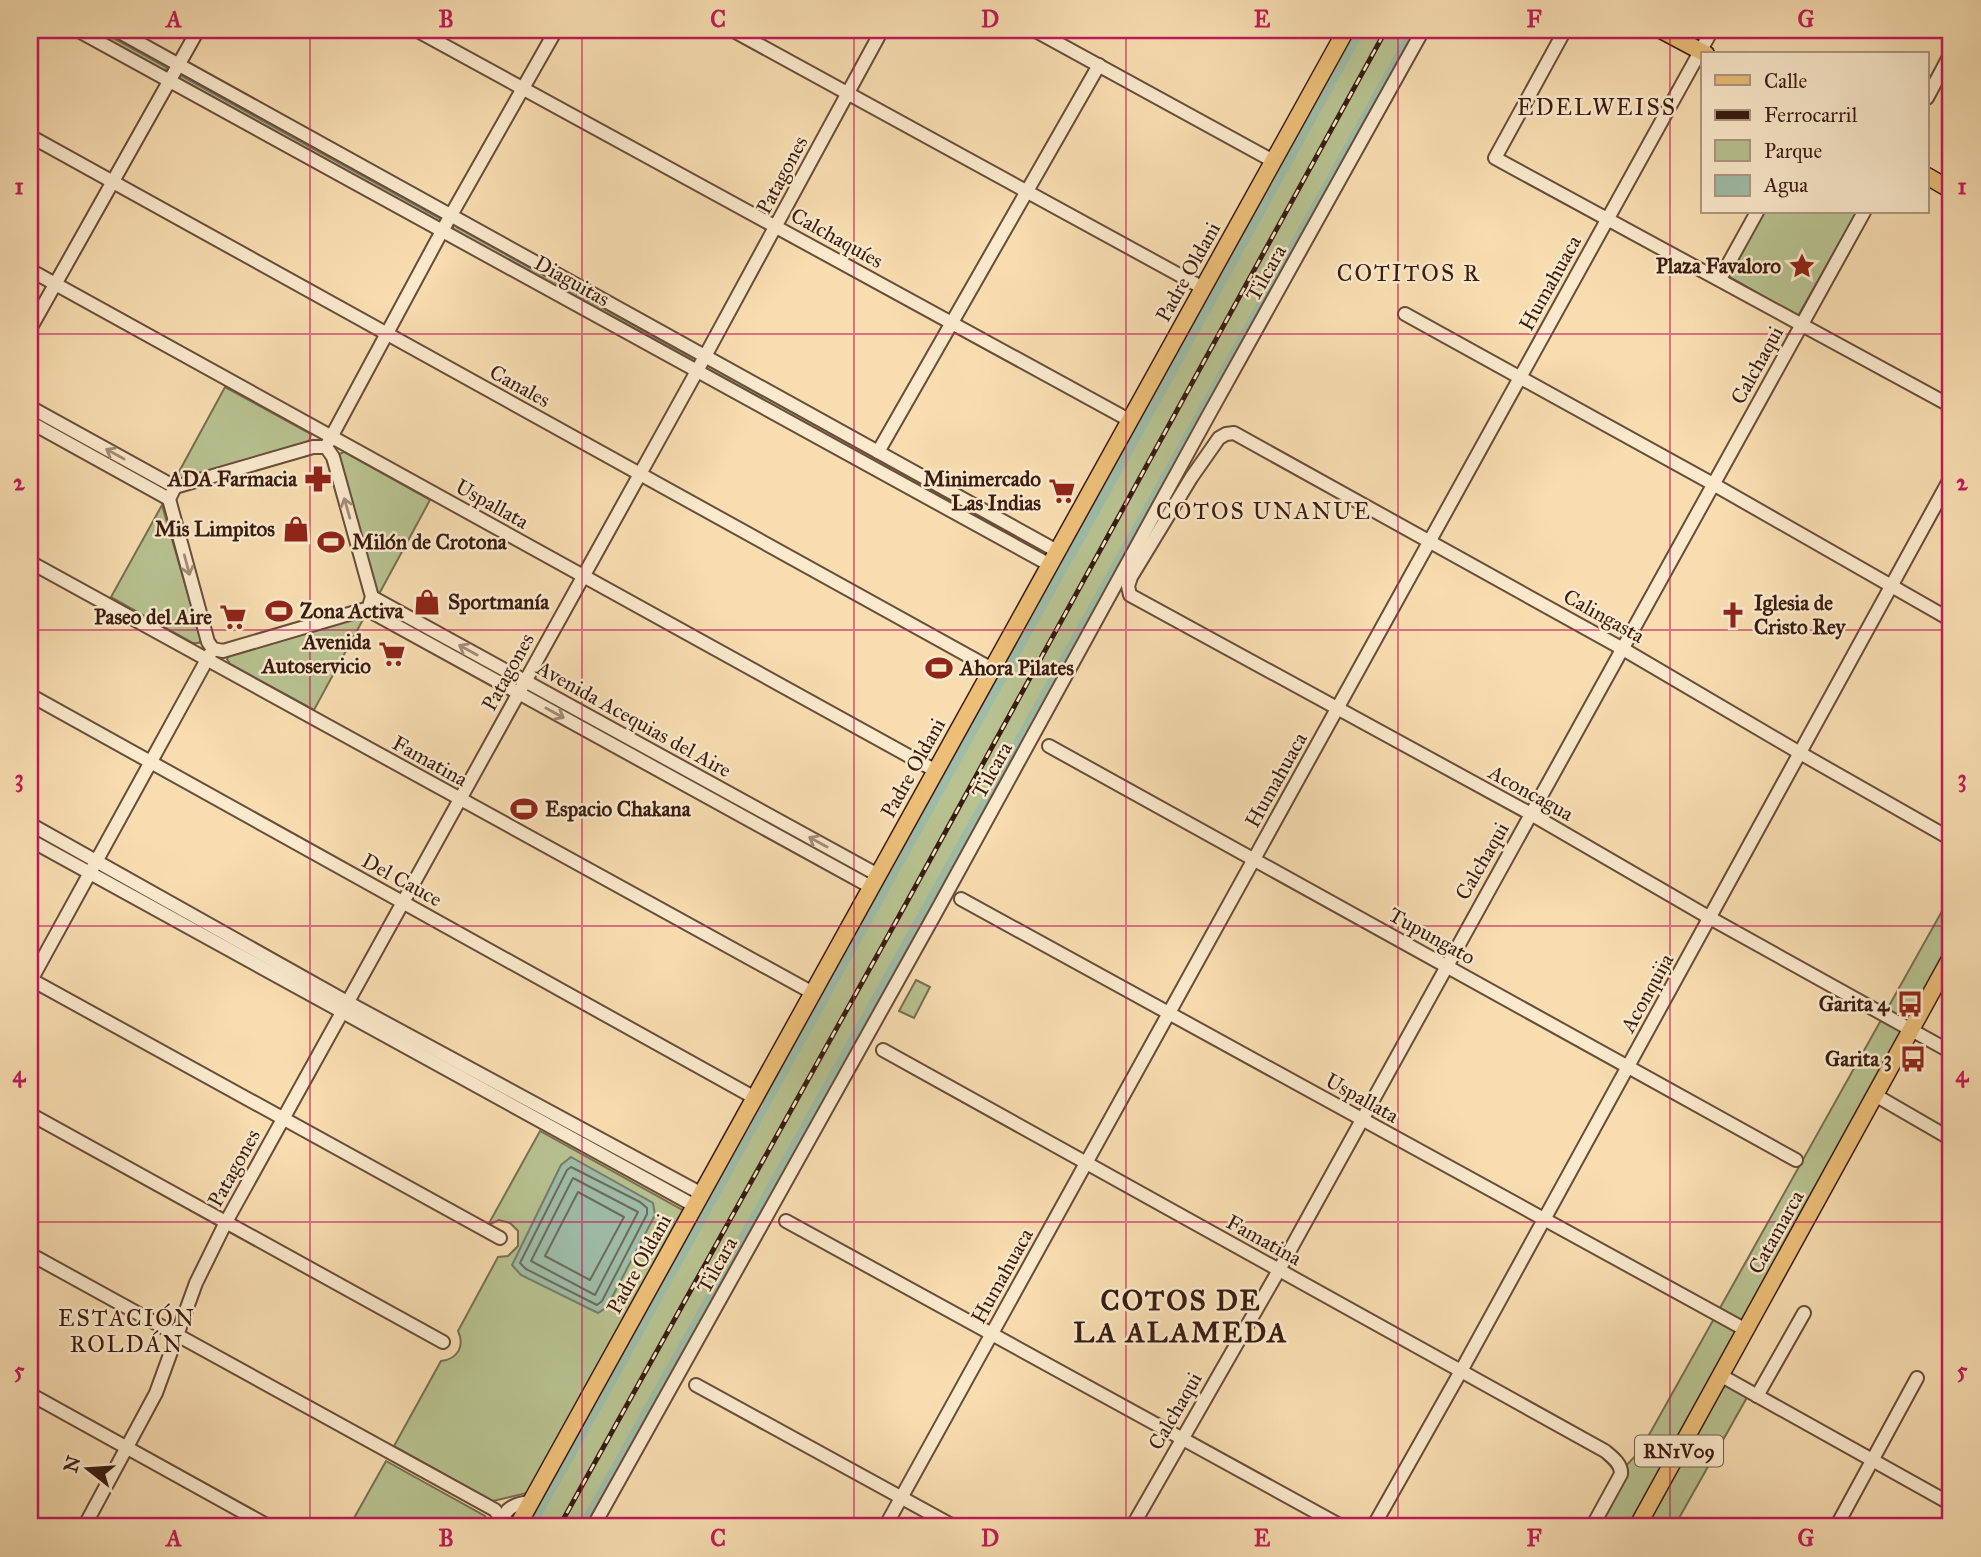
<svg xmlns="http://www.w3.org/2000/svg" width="1981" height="1557" viewBox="0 0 1981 1557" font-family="'IM FELL Great Primer',serif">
  <rect width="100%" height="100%" fill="#f7ddb0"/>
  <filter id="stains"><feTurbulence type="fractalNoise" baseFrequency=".00286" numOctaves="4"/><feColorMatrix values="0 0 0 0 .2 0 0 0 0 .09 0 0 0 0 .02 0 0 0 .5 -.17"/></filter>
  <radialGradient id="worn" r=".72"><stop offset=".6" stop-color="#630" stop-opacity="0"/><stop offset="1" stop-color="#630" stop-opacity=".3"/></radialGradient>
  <g fill="#b7c290" stroke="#786e50" stroke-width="2">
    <polygon points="90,30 110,30 169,62 170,69 163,70"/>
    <polygon points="1346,30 1423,30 594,1527 517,1527"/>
    <polygon points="181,70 445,216 438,222 179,78"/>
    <polygon points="1762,212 1857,212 1798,316 1730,277 1728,274"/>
    <polygon points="453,223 697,355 697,360 692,362 453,230"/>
    <polygon points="707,364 1048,550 1046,557 707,370"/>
    <polygon points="225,387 311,434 309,442 174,481"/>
    <polygon points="344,452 430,500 379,594 376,592 338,460 339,454"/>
    <polygon points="162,505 201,639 199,643 193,643 111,597"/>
    <polygon points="366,614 314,710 230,664 227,659 230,654"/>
    <polygon points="534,692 856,869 857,871 532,695"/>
    <polygon points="1951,895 1951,957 1721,1375 1750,1392 1674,1527 1592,1527 1622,1470 1640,1451"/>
    <polygon points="916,980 930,987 914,1018 899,1011"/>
    <path d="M540,1131l146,81 -155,280 -38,9 -99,-55 47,-85c17,-2 24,-15 17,-30l40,-74 10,-1 10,-10v-15l-8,-8 -11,-3 -11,5z"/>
    <polygon points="386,1461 485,1516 489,1527 349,1527"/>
  </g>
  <polygon fill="#9ebca7" stroke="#767c6b" stroke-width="2" points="571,1157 653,1203 655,1215 607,1307 598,1313 521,1275 512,1265 561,1165"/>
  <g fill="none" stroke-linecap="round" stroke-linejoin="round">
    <g stroke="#6c6c5c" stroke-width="2">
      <polygon points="571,1167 640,1202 647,1208 647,1214 602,1301 597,1305 526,1269 520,1263 567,1170"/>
      <polygon points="573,1178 638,1212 595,1295 531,1261"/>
      <polygon points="578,1192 624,1217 590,1280 545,1256"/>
    </g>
    <g stroke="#767c6b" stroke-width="2.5">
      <polyline points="99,30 166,67"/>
      <polyline points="180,75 441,219"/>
      <polyline points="457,227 693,358"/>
      <polyline points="709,366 1046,553"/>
    </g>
    <g stroke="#9ebca7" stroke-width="10">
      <polyline points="1070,556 1360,30"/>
      <polyline points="887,884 1066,562"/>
      <polyline points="530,1527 884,890"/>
      <polyline points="583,1527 1414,30"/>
    </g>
    <g stroke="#684c38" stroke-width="16">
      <g id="minor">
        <polyline points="77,30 1050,565"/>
        <polyline points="116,30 1057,551"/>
        <polyline points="416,30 1129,420"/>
        <polyline points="732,30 1203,288"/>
        <polyline points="1034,30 1273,161"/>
        <polyline points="1565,30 1495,158 1951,406"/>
        <polyline points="1927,98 1951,53"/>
        <polyline points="30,136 992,669"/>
        <polyline points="30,270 936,771"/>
        <polyline points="1720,279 1757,212"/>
        <polyline points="1405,314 1713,484 1951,620"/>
        <polyline points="30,329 198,30"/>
        <polyline points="30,407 175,487 313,447 326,447 333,457 372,597 370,603"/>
        <polyline points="30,422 169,499"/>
        <polyline points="328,443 442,231 556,30"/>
        <polyline points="878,452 1099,65"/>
        <polyline points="175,487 169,499 208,642 213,649 223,651 366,609 871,887"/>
        <polyline points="30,562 813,993"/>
        <polyline points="372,597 878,875"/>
        <polyline points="30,695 755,1098"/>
        <polyline points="1049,746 1796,1160"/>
        <polyline points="30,824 347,1002 702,1194"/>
        <polyline points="1951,839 1800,753 1623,649 1234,433 1226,434 1219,438 1191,478 1131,577 1128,586 1130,595 1531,814 1710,918 1951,1052"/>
        <polyline points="30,840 695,1206"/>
        <polyline points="961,899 1746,1330"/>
        <polyline points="30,979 500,1238"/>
        <polyline points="30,982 210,654"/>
        <path d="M883,1050l722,401c7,6 17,13 16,23l-29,53"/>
        <polyline points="1875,1095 1951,1139"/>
        <polyline points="30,1114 443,1342"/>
        <polyline points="786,1221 1343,1527"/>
        <polyline points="30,1254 495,1510 502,1521"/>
        <polyline points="1720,1375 1951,1504"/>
        <polyline points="696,1385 955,1527"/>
        <polyline points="30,1394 270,1527"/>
        <polyline points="1757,1396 1804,1313"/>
        <polyline points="84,1527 156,1393 196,1283 226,1222 697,371 882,30"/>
        <path d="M502,1527c0,-19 13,-24 30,-25"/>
        <polyline points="593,1527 935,914 1207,418 1423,30"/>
        <polyline points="885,1527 1712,30"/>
        <polyline points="1132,1527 1279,1270 1864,212"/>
        <polyline points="1373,1527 1461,1371 1951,477"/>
        <polyline points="1836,1527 1917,1378"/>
      </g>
    </g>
    <g stroke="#391b10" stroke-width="19">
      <g id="major">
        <polyline points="1661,30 1706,54"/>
        <polyline points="1927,176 1951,190"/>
        <polyline points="517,1527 1346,30"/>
        <polyline points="1637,1527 1951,957"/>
      </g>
    </g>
    <use href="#minor" stroke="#fae9cc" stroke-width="12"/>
    <use href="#major" stroke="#ecbe78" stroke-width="16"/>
    <g stroke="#391b10" stroke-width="5">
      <polyline id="rail" points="559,1527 908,900 1386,30"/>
    </g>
    <use href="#rail" stroke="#fae9cc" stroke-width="2.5" stroke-dasharray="8" stroke-linecap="butt"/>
  </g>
  <defs><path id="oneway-shaft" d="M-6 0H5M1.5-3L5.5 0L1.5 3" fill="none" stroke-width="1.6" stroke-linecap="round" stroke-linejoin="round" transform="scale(1.75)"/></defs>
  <g stroke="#a38c77">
    <use href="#oneway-shaft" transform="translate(115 454) rotate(-151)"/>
    <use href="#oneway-shaft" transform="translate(347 508) rotate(-106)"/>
    <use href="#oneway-shaft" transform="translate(187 565) rotate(75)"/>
    <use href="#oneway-shaft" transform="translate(468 650) rotate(-151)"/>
    <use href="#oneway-shaft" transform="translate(555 713) rotate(29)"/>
    <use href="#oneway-shaft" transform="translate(818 842) rotate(-151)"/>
  </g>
  <path fill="none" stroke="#c2185b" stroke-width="2" stroke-opacity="0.55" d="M310,30v1497M582,30v1497M854,30v1497M1126,30v1497M1398,30v1497M1670,30v1497M30,334h1921M30,630h1921M30,926h1921M30,1222h1921"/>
  <defs>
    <g id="sight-bare" transform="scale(2.1)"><path d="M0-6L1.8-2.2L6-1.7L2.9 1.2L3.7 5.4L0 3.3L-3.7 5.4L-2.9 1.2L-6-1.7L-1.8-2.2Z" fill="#8f2418" stroke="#fae9cc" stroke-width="2.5" paint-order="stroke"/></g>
    <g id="pharmacy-bare" transform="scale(2.1)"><path d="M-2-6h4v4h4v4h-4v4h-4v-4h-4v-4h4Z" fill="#8f2418" stroke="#fae9cc" stroke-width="2.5" paint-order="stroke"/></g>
    <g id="supermarket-bare" transform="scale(2.1)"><path d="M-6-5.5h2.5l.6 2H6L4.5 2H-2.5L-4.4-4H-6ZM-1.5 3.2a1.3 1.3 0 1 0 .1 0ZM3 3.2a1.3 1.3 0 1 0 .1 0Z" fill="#8f2418" stroke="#fae9cc" stroke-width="2.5" paint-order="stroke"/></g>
    <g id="shop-bare" transform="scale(2.1)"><path d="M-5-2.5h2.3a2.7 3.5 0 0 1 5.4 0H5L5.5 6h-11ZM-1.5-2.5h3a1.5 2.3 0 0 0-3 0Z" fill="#8f2418" stroke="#fae9cc" stroke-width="2.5" paint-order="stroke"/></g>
    <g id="stadium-bare" transform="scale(2.1)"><path d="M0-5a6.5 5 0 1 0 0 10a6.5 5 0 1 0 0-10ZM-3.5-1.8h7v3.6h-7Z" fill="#8f2418" stroke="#fae9cc" stroke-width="2.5" paint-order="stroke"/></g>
    <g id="church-bare" transform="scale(2.1)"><path d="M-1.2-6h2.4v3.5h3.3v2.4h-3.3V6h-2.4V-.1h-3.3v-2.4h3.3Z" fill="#8f2418" stroke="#fae9cc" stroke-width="2.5" paint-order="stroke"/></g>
    <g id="bus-bare" transform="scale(2.1)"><path d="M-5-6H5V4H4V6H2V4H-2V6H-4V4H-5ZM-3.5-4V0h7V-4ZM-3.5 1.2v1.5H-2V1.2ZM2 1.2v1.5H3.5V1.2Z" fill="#8f2418" stroke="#fae9cc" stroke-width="2.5" paint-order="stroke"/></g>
  </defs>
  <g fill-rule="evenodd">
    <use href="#sight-bare" x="1802" y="266"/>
    <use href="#pharmacy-bare" x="318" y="479"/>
    <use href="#supermarket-bare" x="1062" y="491"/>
    <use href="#shop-bare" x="296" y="529"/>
    <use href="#stadium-bare" x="331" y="542"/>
    <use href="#shop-bare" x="427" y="602"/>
    <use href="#stadium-bare" x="279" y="611"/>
    <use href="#church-bare" x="1733" y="615"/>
    <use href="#supermarket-bare" x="233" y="617"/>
    <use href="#supermarket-bare" x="392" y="654"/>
    <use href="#stadium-bare" x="939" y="668"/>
    <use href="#stadium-bare" x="524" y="809"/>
    <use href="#bus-bare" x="1910" y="1004"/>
    <use href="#bus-bare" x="1913" y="1059"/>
  </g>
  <g text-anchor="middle" stroke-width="5" stroke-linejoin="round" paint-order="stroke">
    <rect fill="#fae9cc" stroke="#735948" stroke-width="2" x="1635" y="1435.5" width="88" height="31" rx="5"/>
    <g font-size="19" font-weight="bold" fill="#391b10">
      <text x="1679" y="1458">RN1V09</text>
    </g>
    <g font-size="21" fill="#391b10" stroke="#fae9cc">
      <text transform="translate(782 175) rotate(-62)" y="7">Patagones</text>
      <text transform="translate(837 238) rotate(29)" y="7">Calchaquíes</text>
      <text transform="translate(1188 272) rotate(-61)" y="7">Padre Oldani</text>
      <text transform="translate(1266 273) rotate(-61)" y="7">Tilcara</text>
      <text transform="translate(572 281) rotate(29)" y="7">Diaguitas</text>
      <text transform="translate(1550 283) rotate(-61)" y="7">Humahuaca</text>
      <text transform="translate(1757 365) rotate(-61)" y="7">Calchaqui</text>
      <text transform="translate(520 386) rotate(29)" y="7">Canales</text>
      <text transform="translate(492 504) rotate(29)" y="7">Uspallata</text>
      <text transform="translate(1604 616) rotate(29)" y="7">Calingasta</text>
      <text transform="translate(508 672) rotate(-61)" y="7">Patagones</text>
      <text transform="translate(634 719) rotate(29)" y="7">Avenida Acequias del Aire</text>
      <text transform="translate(430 761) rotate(29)" y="7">Famatina</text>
      <text transform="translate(913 768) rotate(-61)" y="7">Padre Oldani</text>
      <text transform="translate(992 770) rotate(-61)" y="7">Tilcara</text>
      <text transform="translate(1276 780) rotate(-61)" y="7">Humahuaca</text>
      <text transform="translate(1531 793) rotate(29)" y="7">Aconcagua</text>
      <text transform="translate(1482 861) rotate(-60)" y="7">Calchaqui</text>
      <text transform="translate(402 880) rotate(29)" y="7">Del Cauce</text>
      <text transform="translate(1432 936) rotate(29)" y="7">Tupungato</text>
      <text transform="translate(1647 993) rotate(-61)" y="7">Aconquija</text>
      <text transform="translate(1362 1098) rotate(29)" y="7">Uspallata</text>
      <text transform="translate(234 1168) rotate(-61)" y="7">Patagones</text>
      <text transform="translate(1776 1232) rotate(-61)" y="7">Catamarca</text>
      <text transform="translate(1264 1240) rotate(29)" y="7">Famatina</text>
      <text transform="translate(639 1264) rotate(-61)" y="7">Padre Oldani</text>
      <text transform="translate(717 1265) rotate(-61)" y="7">Tilcara</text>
      <text transform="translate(1002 1276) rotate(-61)" y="7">Humahuaca</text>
      <text transform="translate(1175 1411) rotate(-60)" y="7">Calchaqui</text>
    </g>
    <g font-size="21" font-weight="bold" fill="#391b10" stroke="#fae9cc" text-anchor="end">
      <text x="1781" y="273">Plaza Favaloro</text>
      <text x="297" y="486">ADA Farmacia</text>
      <text x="1041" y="486">Minimercado<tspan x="1041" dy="24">Las Indias</tspan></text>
      <text x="275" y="536">Mis Limpitos</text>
      <text x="352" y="549" text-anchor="start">Milón de Crotona</text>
      <text x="448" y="609" text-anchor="start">Sportmanía</text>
      <text x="1754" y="610" text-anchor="start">Iglesia de<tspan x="1754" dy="24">Cristo Rey</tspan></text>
      <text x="300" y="618" text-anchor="start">Zona Activa</text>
      <text x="212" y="624">Paseo del Aire</text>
      <text x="371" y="649">Avenida<tspan x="371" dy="24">Autoservicio</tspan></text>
      <text x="960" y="675" text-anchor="start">Ahora Pilates</text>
      <text x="545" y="816" text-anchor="start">Espacio Chakana</text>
      <text x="1889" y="1011">Garita 4</text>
      <text x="1892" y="1066">Garita 3</text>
    </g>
    <g font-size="23" letter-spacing="2" fill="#391b10" stroke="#fae9cc">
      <text x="1597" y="115">EDELWEISS</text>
      <text x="1409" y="281">COTITOS R</text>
      <text x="1264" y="519">COTOS UNANUE</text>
      <text x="127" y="1326">ESTACIÓN<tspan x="127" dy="26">ROLDÁN</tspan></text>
    </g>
    <g font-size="28" font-weight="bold" letter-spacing="2" fill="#391b10" stroke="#fae9cc">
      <text x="1181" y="1310">COTOS DE<tspan x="1181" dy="32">LA ALAMEDA</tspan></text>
    </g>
  </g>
  <rect width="1981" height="1557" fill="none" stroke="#f7ddb0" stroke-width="77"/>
  <rect x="1701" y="52" width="228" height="161" fill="#fae9cc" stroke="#ad9781" stroke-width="2"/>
  <rect x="1715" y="75" width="35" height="10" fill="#ecbe78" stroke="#ad9781" stroke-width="2"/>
  <text x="1764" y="88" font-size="21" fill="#391b10">Calle</text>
  <rect x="1715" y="110" width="35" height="10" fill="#391b10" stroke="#ad9781" stroke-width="2"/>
  <text x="1764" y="122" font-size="21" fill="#391b10">Ferrocarril</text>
  <rect x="1715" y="140" width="35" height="21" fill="#b7c290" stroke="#ad9781" stroke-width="2"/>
  <text x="1764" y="158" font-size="21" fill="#391b10">Parque</text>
  <rect x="1715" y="175" width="35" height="21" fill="#9ebca7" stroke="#ad9781" stroke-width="2"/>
  <text x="1764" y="192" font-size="21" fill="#391b10">Agua</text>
  <g transform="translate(88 1469) rotate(287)" stroke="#fae9cc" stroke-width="5" paint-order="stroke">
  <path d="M0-5L12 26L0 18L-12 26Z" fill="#391b10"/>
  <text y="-10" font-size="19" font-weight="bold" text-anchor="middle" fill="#391b10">N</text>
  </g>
  <rect x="38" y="38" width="1904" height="1480" fill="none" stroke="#c2185b" stroke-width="2.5"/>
  <g font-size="23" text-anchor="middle" font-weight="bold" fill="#c2185b">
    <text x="174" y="27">A</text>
    <text x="446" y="27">B</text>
    <text x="718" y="27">C</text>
    <text x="990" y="27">D</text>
    <text x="1262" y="27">E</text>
    <text x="1534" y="27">F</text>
    <text x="1806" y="27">G</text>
    <text x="19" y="194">1</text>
    <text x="1962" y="194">1</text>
    <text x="19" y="490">2</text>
    <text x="1962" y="490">2</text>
    <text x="19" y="786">3</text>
    <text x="1962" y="786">3</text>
    <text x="19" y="1082">4</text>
    <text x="1962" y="1082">4</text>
    <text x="19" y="1378">5</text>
    <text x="1962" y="1378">5</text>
    <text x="174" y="1546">A</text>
    <text x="446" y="1546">B</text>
    <text x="718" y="1546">C</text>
    <text x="990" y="1546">D</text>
    <text x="1262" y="1546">E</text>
    <text x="1534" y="1546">F</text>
    <text x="1806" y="1546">G</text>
  </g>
  <rect width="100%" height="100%" filter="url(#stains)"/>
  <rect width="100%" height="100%" fill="url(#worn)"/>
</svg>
